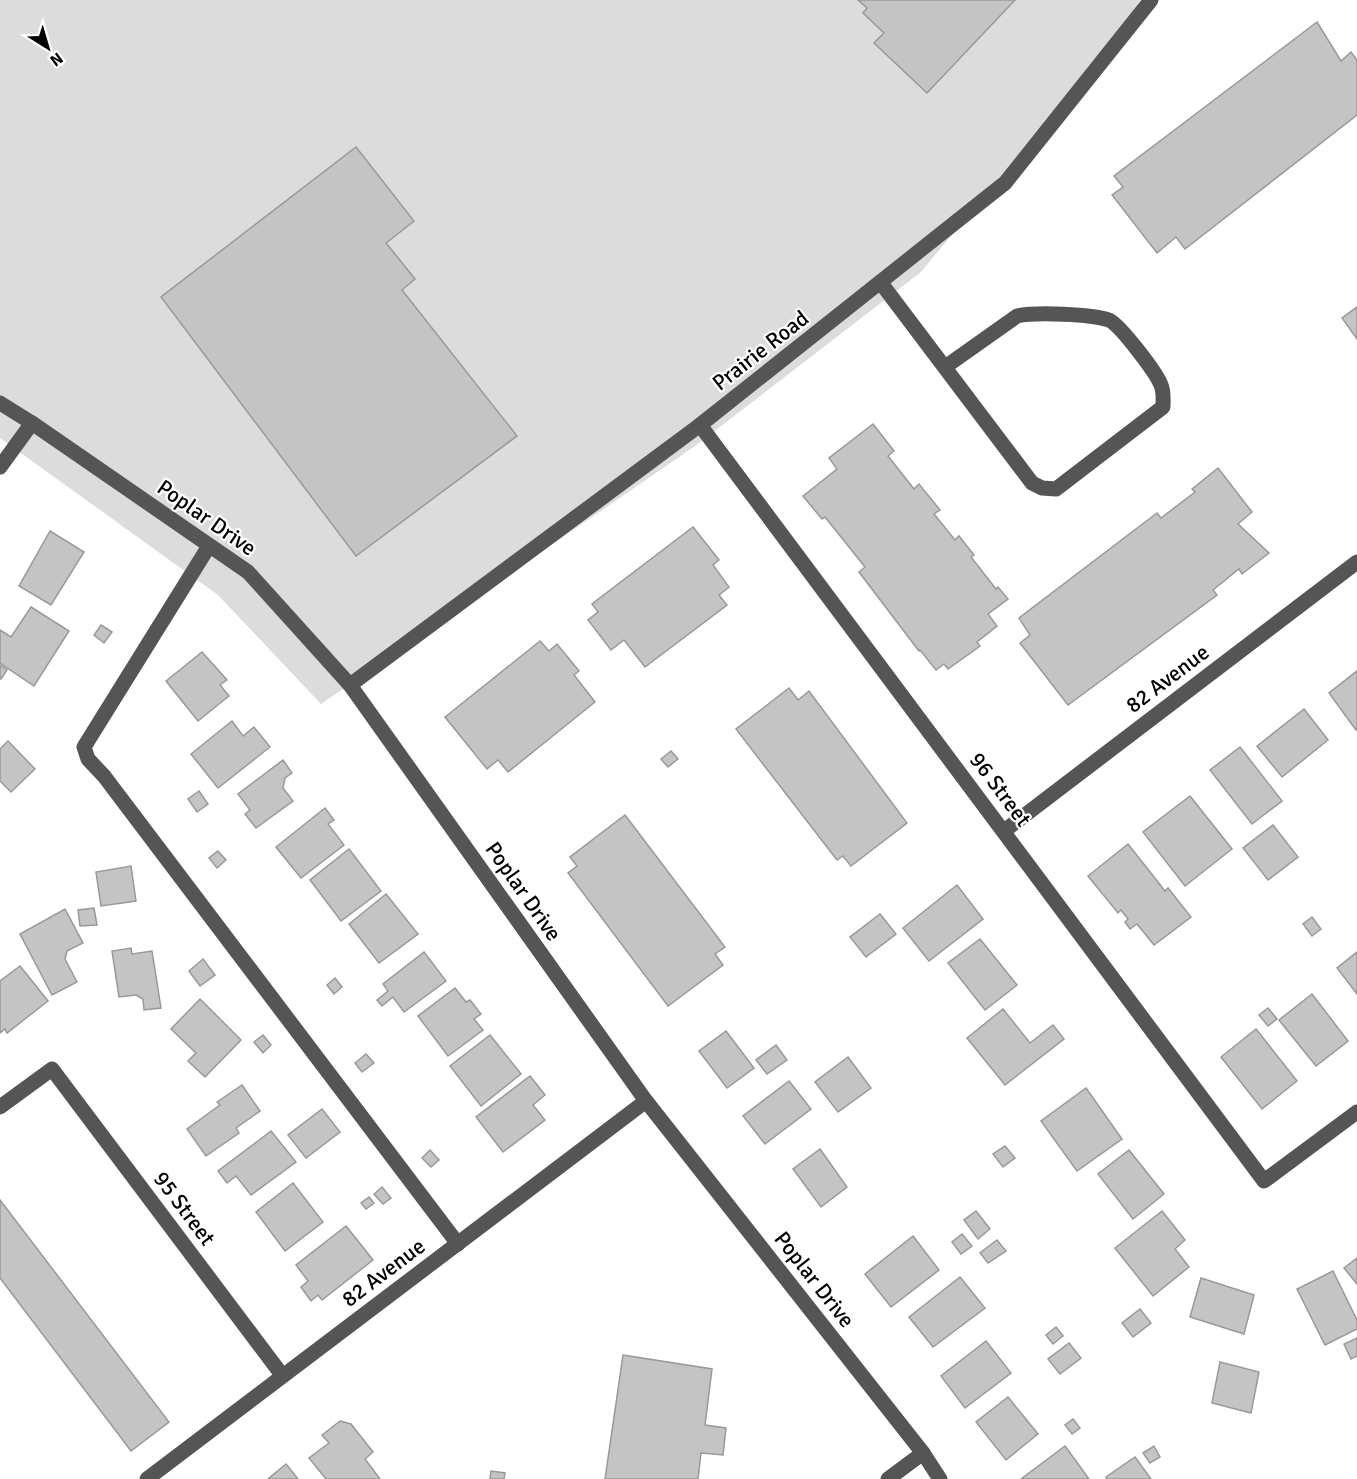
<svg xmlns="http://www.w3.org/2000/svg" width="1357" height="1479" viewBox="0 0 1357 1479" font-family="Signika,sans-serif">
  <rect width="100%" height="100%" fill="#fff"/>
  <polygon fill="#dcdcdc" points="0,0 1140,0 1118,35 921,272 695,446 321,704 218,595 0,438"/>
  <g fill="#c4c4c4" stroke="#999" stroke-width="1.5">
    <polygon points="858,0 1015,0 927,93 874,43 884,33 863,13 867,8"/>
    <polygon points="1317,22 1341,61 1351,52 1357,60 1357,115 1185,249 1176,237 1157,253 1112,195 1123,187 1114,176"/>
    <polygon points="356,147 414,221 386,243 415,279 402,290 517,436 356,556 161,297"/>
    <polygon points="1357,307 1357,339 1342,318"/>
    <polygon points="873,424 894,451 888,456 914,489 919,484 940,510 934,514 955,540 959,536 974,555 971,557 996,589 998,587 1008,599 988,614 997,626 977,642 980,646 948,669 944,664 936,670 920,650 919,651 859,572 865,567 825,517 822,519 803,496 837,469 829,458"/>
    <polygon points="1218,468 1252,512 1238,524 1269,553 1242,574 1239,569 1213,590 1217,595 1068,705 1020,643 1030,635 1019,618 1157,513 1161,518 1195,492 1192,489"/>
    <polygon points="693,527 719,560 713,565 729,587 719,595 727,605 645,667 624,640 611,650 588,620 598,612 592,604"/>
    <polygon points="50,531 84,552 51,605 19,586"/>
    <polygon points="31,607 69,631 34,686 0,663 0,630 11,637"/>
    <polygon points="101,625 112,632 104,643 94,635"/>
    <polygon points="540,641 549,651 557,644 579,671 574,675 595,702 508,772 498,760 487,769 445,717"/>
    <polygon points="202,652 227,680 220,685 229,696 198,721 166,681"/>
    <polygon points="0,665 7,670 1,679 0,679"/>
    <polygon points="1357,671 1357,729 1356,730 1329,693"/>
    <polygon points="789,688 798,700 809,691 907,823 851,866 843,856 837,860 736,729"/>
    <polygon points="1304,709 1328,740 1282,777 1257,746"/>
    <polygon points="232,721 243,736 254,727 270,747 218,788 191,754"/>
    <polygon points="8,741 35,769 11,792 0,781 0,749"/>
    <polygon points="1240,747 1282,801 1252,824 1210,770"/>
    <polygon points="671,751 678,759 668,767 661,759"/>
    <polygon points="283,760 292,773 285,778 283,788 293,801 256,828 245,814 250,810 238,794"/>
    <polygon points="199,791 208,804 197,812 188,799"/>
    <polygon points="1190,796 1232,849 1185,886 1143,832"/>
    <polygon points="325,808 334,820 328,824 344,845 301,878 276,847"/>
    <polygon points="625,815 725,947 715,954 723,965 668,1006 568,873 577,866 570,857"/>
    <polygon points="1273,825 1298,857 1268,880 1243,848"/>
    <polygon points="1128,844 1165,891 1168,888 1191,917 1154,945 1137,924 1130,929 1125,922 1128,919 1121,910 1118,913 1088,876"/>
    <polygon points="349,849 381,891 341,921 310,880"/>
    <polygon points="218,851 226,860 217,868 209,858"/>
    <polygon points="131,866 136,901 101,906 96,872"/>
    <polygon points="957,885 983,919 929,961 903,928"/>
    <polygon points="386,894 418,934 379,963 349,924"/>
    <polygon points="94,908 97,925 80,926 78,910"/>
    <polygon points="65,909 83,943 67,951 65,959 77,982 52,995 20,934"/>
    <polygon points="880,914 896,934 866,957 850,937"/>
    <polygon points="1312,917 1321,929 1312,936 1303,924"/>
    <polygon points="980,939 1017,985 985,1010 948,963"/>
    <polygon points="131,948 132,954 152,951 161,1008 144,1010 143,999 136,995 119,997 112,951"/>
    <polygon points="424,952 446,981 404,1012 393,997 382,1006 377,1000 388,991 383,984"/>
    <polygon points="1357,952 1357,994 1337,968"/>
    <polygon points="203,959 215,975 200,986 189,971"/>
    <polygon points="20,966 48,1001 7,1033 5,1029 0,1033 0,981"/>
    <polygon points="335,978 342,987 334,994 327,985"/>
    <polygon points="455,988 466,1002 470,1000 481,1014 474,1019 483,1030 448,1056 418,1016"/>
    <polygon points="1312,994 1348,1041 1316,1066 1279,1020"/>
    <polygon points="200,999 241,1040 205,1077 188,1061 196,1053 171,1029"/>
    <polygon points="1268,1008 1277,1019 1268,1026 1259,1015"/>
    <polygon points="1003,1009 1030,1043 1053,1025 1064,1039 1005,1085 967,1038"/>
    <polygon points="1256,1029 1297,1081 1262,1109 1221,1057"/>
    <polygon points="726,1031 754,1068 727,1088 699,1051"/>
    <polygon points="263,1035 271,1045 263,1053 254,1042"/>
    <polygon points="490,1035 521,1074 481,1106 450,1066"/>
    <polygon points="776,1045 787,1060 767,1074 756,1060"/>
    <polygon points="366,1054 374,1063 362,1072 355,1063"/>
    <polygon points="848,1057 871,1088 838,1112 815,1082"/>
    <polygon points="530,1076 545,1095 533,1105 545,1120 503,1152 476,1117"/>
    <polygon points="789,1081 811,1109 765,1144 743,1116"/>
    <polygon points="242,1085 260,1111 236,1128 239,1133 206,1156 187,1129 220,1105 217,1102"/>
    <polygon points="1086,1088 1122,1139 1077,1171 1041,1121"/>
    <polygon points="322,1109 340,1132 306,1158 288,1135"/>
    <polygon points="271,1131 296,1162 251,1195 236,1176 227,1183 218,1171"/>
    <polygon points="1005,1146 1015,1158 1003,1167 993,1154"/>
    <polygon points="820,1149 847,1187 821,1207 793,1169"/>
    <polygon points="430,1150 439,1160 431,1167 422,1158"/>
    <polygon points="1129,1150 1164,1194 1133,1219 1098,1174"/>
    <polygon points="293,1183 323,1222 285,1251 256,1212"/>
    <polygon points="382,1187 391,1198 383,1204 374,1194"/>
    <polygon points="369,1197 374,1203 366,1209 361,1203"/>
    <polygon points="0,1200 169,1422 131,1451 0,1278"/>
    <polygon points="976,1211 990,1229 978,1239 964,1220"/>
    <polygon points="1162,1211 1185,1240 1175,1249 1189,1267 1153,1296 1115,1248"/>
    <polygon points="346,1226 373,1260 322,1300 318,1295 311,1301 301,1287 308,1281 296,1265"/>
    <polygon points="962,1234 972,1246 961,1254 952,1242"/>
    <polygon points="913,1236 939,1270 891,1307 865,1274"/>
    <polygon points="997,1240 1006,1251 988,1263 980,1253"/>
    <polygon points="1357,1258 1357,1284 1344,1268"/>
    <polygon points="1333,1271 1357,1320 1357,1329 1325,1345 1297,1289"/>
    <polygon points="960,1277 985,1308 933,1347 909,1317"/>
    <polygon points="1201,1278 1254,1295 1244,1334 1190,1317"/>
    <polygon points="1140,1309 1151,1323 1133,1337 1122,1323"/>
    <polygon points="1056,1327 1063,1336 1053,1344 1046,1335"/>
    <polygon points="1357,1338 1357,1356 1351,1359 1344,1344"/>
    <polygon points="986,1341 1011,1373 965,1408 941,1376"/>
    <polygon points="1069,1343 1081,1358 1060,1374 1048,1359"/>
    <polygon points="623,1355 712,1369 705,1425 726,1428 723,1455 701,1453 698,1479 605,1479"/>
    <polygon points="1220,1362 1259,1372 1251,1413 1212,1403"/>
    <polygon points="1008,1397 1038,1434 1006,1460 976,1422"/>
    <polygon points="1073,1419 1080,1428 1072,1434 1065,1425"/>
    <polygon points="340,1421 351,1424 373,1452 365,1459 380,1479 326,1479 309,1458 329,1443 322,1435"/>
    <polygon points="1065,1446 1089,1479 1021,1479"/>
    <polygon points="1154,1446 1160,1457 1150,1463 1143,1453"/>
    <polygon points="1135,1457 1151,1479 1107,1479 1106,1477"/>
    <polygon points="286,1464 298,1479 268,1479"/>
    <polygon points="491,1471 505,1473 504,1479 490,1479"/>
  </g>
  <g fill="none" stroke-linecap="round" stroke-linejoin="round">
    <g stroke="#555" stroke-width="15">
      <path d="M881,283l151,200 10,5 14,1 107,-82c0,-8 1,-15 -2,-22 -5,-13 -41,-60 -52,-65 -18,-6 -74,-8 -92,-4l-72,51"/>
      <polyline points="0,403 32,423 248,572 350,685 646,1101 923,1453 940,1479"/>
      <polyline points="700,425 1264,1181 1357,1112"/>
      <polyline points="0,467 32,423"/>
      <polyline points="209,546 84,747 88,759 104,776 458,1244"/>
      <polyline points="350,685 700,425 1005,183 1151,0"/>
      <polyline points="1004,831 1357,562"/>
      <polyline points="0,1107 52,1069 282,1375"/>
      <polyline points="147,1479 646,1101"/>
      <polyline points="888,1479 923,1453"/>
    </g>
  </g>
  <g text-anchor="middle" stroke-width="4.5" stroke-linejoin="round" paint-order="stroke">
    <g font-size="22" fill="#000" stroke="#fff">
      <text transform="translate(760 350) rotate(-38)" y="8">Prairie Road</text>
      <text transform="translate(207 517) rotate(35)" y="8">Poplar Drive</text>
      <text transform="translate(1167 678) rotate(-37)" y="8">82 Avenue</text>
      <text transform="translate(1001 789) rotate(53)" y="8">96 Street</text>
      <text transform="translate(524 891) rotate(55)" y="8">Poplar Drive</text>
      <text transform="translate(185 1208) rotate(53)" y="8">95 Street</text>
      <text transform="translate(383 1272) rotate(-37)" y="8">82 Avenue</text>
      <text transform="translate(815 1279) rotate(52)" y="8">Poplar Drive</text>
    </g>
  </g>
  <g transform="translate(48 48) rotate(143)" stroke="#ffffff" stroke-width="4.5" paint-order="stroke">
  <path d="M0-4.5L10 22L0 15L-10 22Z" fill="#000000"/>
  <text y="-9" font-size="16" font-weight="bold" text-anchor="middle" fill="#000000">N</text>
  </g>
</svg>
